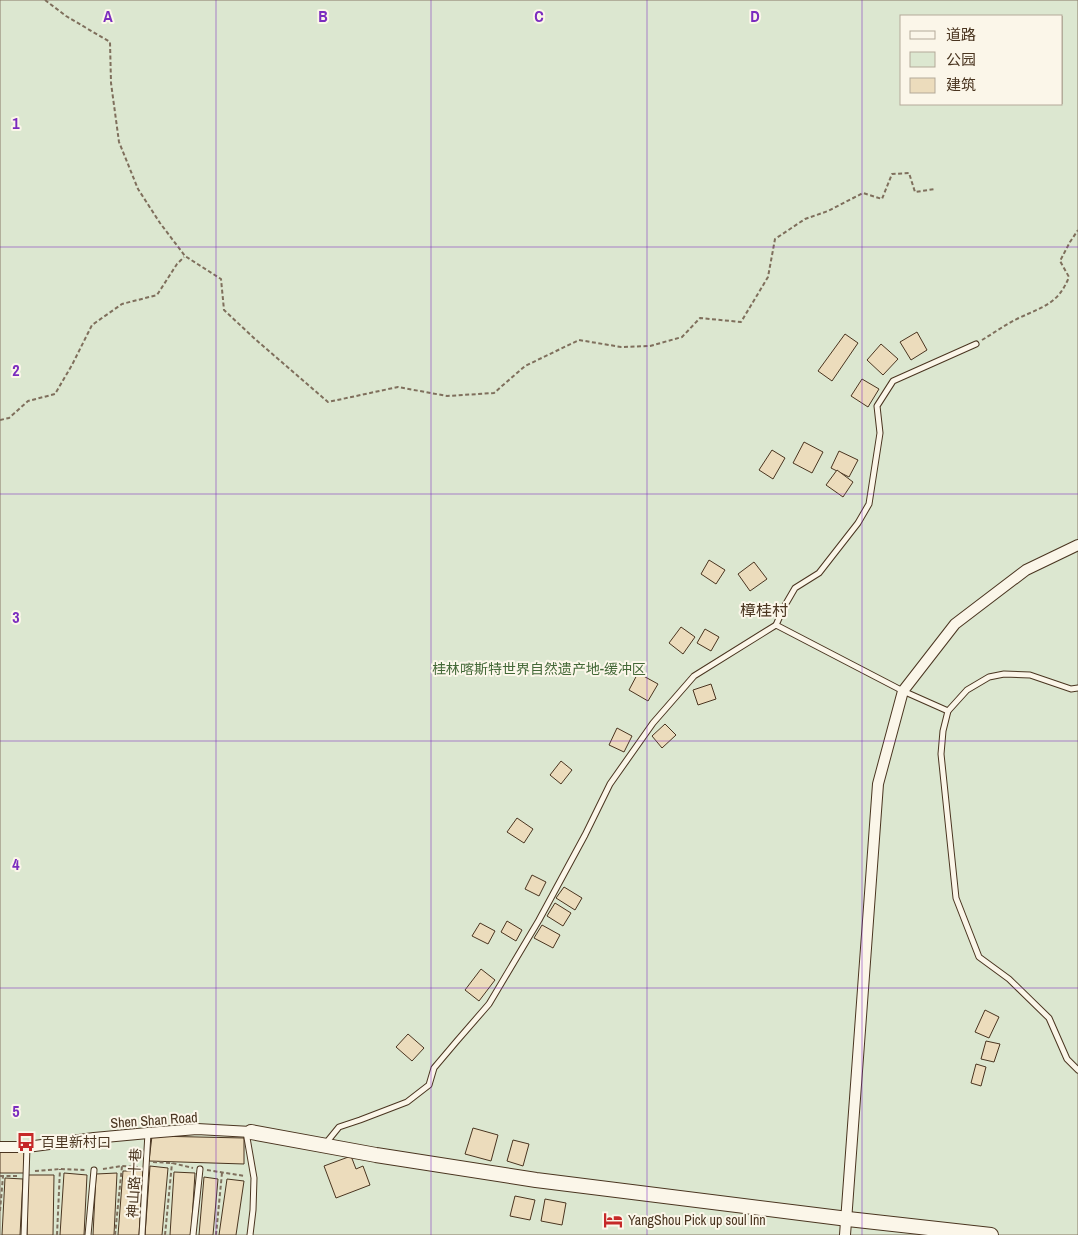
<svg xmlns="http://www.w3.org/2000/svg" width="1078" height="1235" viewBox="0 0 1078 1235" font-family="'Archivo Narrow','Noto Sans SC',sans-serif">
  <rect width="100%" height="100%" fill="#fbf6e9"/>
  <path fill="#dce7d0" stroke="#887966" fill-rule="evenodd" d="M0,0h1078v1235h-1078zM902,16h160v88h-160z"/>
  <g fill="#ecdcbc" stroke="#4a3520">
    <polygon points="917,332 927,350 911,360 900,342"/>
    <polygon points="845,334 858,343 832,381 818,371"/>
    <polygon points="881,344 898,359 883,375 867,360"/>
    <polygon points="862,379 879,389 868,407 851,396"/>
    <polygon points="804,442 823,452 812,473 793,463"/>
    <polygon points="772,450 785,458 773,479 759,470"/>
    <polygon points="839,451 858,460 849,477 831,468"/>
    <polygon points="837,470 853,482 843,497 826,485"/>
    <polygon points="709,560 725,570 716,584 701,574"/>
    <polygon points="754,562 767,579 750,591 738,574"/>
    <polygon points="681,627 695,637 683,654 669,643"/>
    <polygon points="705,629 719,637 711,651 697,643"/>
    <polygon points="638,673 658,684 648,701 629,690"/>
    <polygon points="711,684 716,699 698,705 693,690"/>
    <polygon points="665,724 676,735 662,748 652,736"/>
    <polygon points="617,728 632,736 624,752 609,745"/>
    <polygon points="561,761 572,770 561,784 550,775"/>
    <polygon points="517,818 533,829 524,843 507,832"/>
    <polygon points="532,875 546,882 539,896 525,889"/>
    <polygon points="564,887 582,898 575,910 556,898"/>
    <polygon points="555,903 571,913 563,926 547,916"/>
    <polygon points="507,921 522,930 516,941 501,932"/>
    <polygon points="480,923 495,931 488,944 472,936"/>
    <polygon points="542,925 560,935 553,948 534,938"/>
    <polygon points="481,969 495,980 479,1001 465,990"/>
    <polygon points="985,1010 999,1017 989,1038 975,1032"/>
    <polygon points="408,1034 424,1048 412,1061 396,1047"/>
    <polygon points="986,1041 1000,1044 994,1062 981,1059"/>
    <polygon points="976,1064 986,1067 981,1086 971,1083"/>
    <polygon points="473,1128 498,1135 491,1161 465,1154"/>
    <polygon points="152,1136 244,1138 244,1164 149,1161"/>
    <polygon points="513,1140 529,1144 523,1166 507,1161"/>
    <polygon points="24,1148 24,1173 0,1173 0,1149"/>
    <polygon points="351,1156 356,1169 363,1166 370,1185 336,1198 324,1166"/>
    <polygon points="150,1166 168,1168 162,1235 145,1235"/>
    <polygon points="123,1171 143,1171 139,1235 118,1235"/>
    <polygon points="174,1172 195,1173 191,1235 170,1235"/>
    <polygon points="64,1173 87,1175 84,1235 60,1235"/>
    <polygon points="117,1173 114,1235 93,1235 96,1174"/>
    <polygon points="28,1175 54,1175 53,1235 27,1235"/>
    <polygon points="204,1177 218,1179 213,1235 199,1235"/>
    <polygon points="5,1178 23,1179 20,1235 2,1235"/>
    <polygon points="227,1179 244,1181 236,1235 219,1235"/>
    <polygon points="515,1196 535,1200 530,1220 510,1216"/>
    <polygon points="545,1199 566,1203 562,1225 541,1221"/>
  </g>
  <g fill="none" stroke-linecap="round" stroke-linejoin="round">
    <g stroke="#4a3520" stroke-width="7">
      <g id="lane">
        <polyline points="776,625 784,607 795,588 819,573 858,523 869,504 880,433 877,406 893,381 976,344"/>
        <polyline points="1078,688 1071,689 1030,675 1004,674 989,677 967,690 948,711 943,731 941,754 956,898 979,957 1009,979 1049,1018 1067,1059 1078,1070"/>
        <polyline points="246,1132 254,1178 253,1210 250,1235"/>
        <polyline points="326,1143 339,1127 360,1120 407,1102 429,1085 434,1068 456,1042 489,1004 539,920 585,835 610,784 653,723 694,676 776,625 903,691 948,711"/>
        <polyline points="24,1235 27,1147"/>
        <polyline points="88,1235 94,1170"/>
        <polyline points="142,1235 148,1133"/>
        <polyline points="193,1235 200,1169"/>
      </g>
    </g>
    <g stroke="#4a3520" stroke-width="12">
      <g id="street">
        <polyline points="0,1147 27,1147 94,1138 148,1133 197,1129 251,1132"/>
        <polyline points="845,1235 878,784 903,691 955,624 1026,570 1078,545"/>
      </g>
    </g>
    <g stroke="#4a3520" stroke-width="16">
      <polyline id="secondary" points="251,1132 376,1155 536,1180 848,1219 991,1235"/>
    </g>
    <g stroke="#7f6f5c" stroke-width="2" stroke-dasharray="4 2.5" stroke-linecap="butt">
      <polyline points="45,0 66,16 110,42 111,83 119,142 138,189 160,223 185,256 221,279 224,310 255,339 328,402 398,387 447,396 494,393 525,366 579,340 621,347 650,346 682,337 700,318 741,322 768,277 775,239 805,219 828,211 863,193 882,199 892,174 909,173 915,192 935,189"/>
      <path d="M982,340c12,-7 24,-16 37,-22 25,-12 39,-14 50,-41l-9,-16 10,-19 8,-12"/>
      <polyline points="0,420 9,418 28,401 55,394 72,365 92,325 122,304 157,295 177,264 184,257"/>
      <polyline points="153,1162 172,1163 193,1168"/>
      <polyline points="103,1169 122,1166 138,1167"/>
      <polyline points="207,1170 245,1176"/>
      <polyline points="35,1171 60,1169 85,1170"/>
      <polyline points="0,1176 18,1176"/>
      <polyline points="0,1211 3,1176"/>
      <polyline points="57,1235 60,1169"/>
      <polyline points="115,1235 122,1166"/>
      <polyline points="165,1235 172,1163"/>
      <polyline points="216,1235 222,1173"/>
    </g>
    <use href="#lane" stroke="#fbf6e9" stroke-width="5"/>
    <use href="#street" stroke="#fbf6e9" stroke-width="10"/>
    <use href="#secondary" stroke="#fbf6e9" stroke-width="14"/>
  </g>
  <path fill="none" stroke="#7b2cbf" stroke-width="1" stroke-opacity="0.55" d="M216,0v1235M431,0v1235M647,0v1235M862,0v1235M0,247h1078M0,494h1078M0,741h1078M0,988h1078"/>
  <defs>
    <g id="bus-bare" transform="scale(1.5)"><path d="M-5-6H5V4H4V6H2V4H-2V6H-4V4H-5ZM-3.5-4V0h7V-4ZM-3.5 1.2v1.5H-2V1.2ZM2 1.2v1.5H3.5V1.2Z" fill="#c62828" stroke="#fbf6e9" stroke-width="2.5" paint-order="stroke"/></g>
    <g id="hotel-bare" transform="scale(1.5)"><path d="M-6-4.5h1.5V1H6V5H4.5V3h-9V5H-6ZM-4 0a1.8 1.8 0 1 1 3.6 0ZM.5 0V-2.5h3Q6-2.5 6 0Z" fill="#c62828" stroke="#fbf6e9" stroke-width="2.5" paint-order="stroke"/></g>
  </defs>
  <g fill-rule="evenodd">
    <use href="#bus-bare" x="26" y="1142"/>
    <use href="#hotel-bare" x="613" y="1220"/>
  </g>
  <g text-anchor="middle" stroke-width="4" stroke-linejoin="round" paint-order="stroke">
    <g font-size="14" fill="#436837" stroke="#fbf6e9">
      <text x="539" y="674">桂林喀斯特世界自然遗产地-缓冲区</text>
    </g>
    <g font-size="14" fill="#4a3520" stroke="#fbf6e9">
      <text transform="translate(154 1120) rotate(-4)" y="5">Shen Shan Road</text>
      <text transform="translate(134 1183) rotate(-87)" y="5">神山路十巷</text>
    </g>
    <g font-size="14" fill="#4a3520" stroke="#fbf6e9" text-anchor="start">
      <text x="41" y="1147">百里新村口</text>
      <text x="628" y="1225">YangShou Pick up soul Inn</text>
    </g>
    <g font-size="16" fill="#4a3520" stroke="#fbf6e9">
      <text x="764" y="616">樟桂村</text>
    </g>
  </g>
  <g font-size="16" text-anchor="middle" font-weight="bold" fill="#7b2cbf" stroke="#fbf6e9" stroke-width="4" stroke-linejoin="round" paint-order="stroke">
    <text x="108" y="22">A</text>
    <text x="323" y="22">B</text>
    <text x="539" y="22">C</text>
    <text x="755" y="22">D</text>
    <text x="16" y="129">1</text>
    <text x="16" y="376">2</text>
    <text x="16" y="623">3</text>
    <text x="16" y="870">4</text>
    <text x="16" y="1117">5</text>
  </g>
  <rect x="900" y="15" width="162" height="90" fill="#fbf6e9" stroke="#b4a999"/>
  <rect x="910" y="31" width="25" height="8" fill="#fbf6e9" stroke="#b4a999"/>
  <text x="946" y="40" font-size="15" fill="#4a3520">道路</text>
  <rect x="910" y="52" width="25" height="15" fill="#dce7d0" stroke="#b4a999"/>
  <text x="946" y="65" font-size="15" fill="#4a3520">公园</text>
  <rect x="910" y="78" width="25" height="15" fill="#ecdcbc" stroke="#b4a999"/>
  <text x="946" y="90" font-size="15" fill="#4a3520">建筑</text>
</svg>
